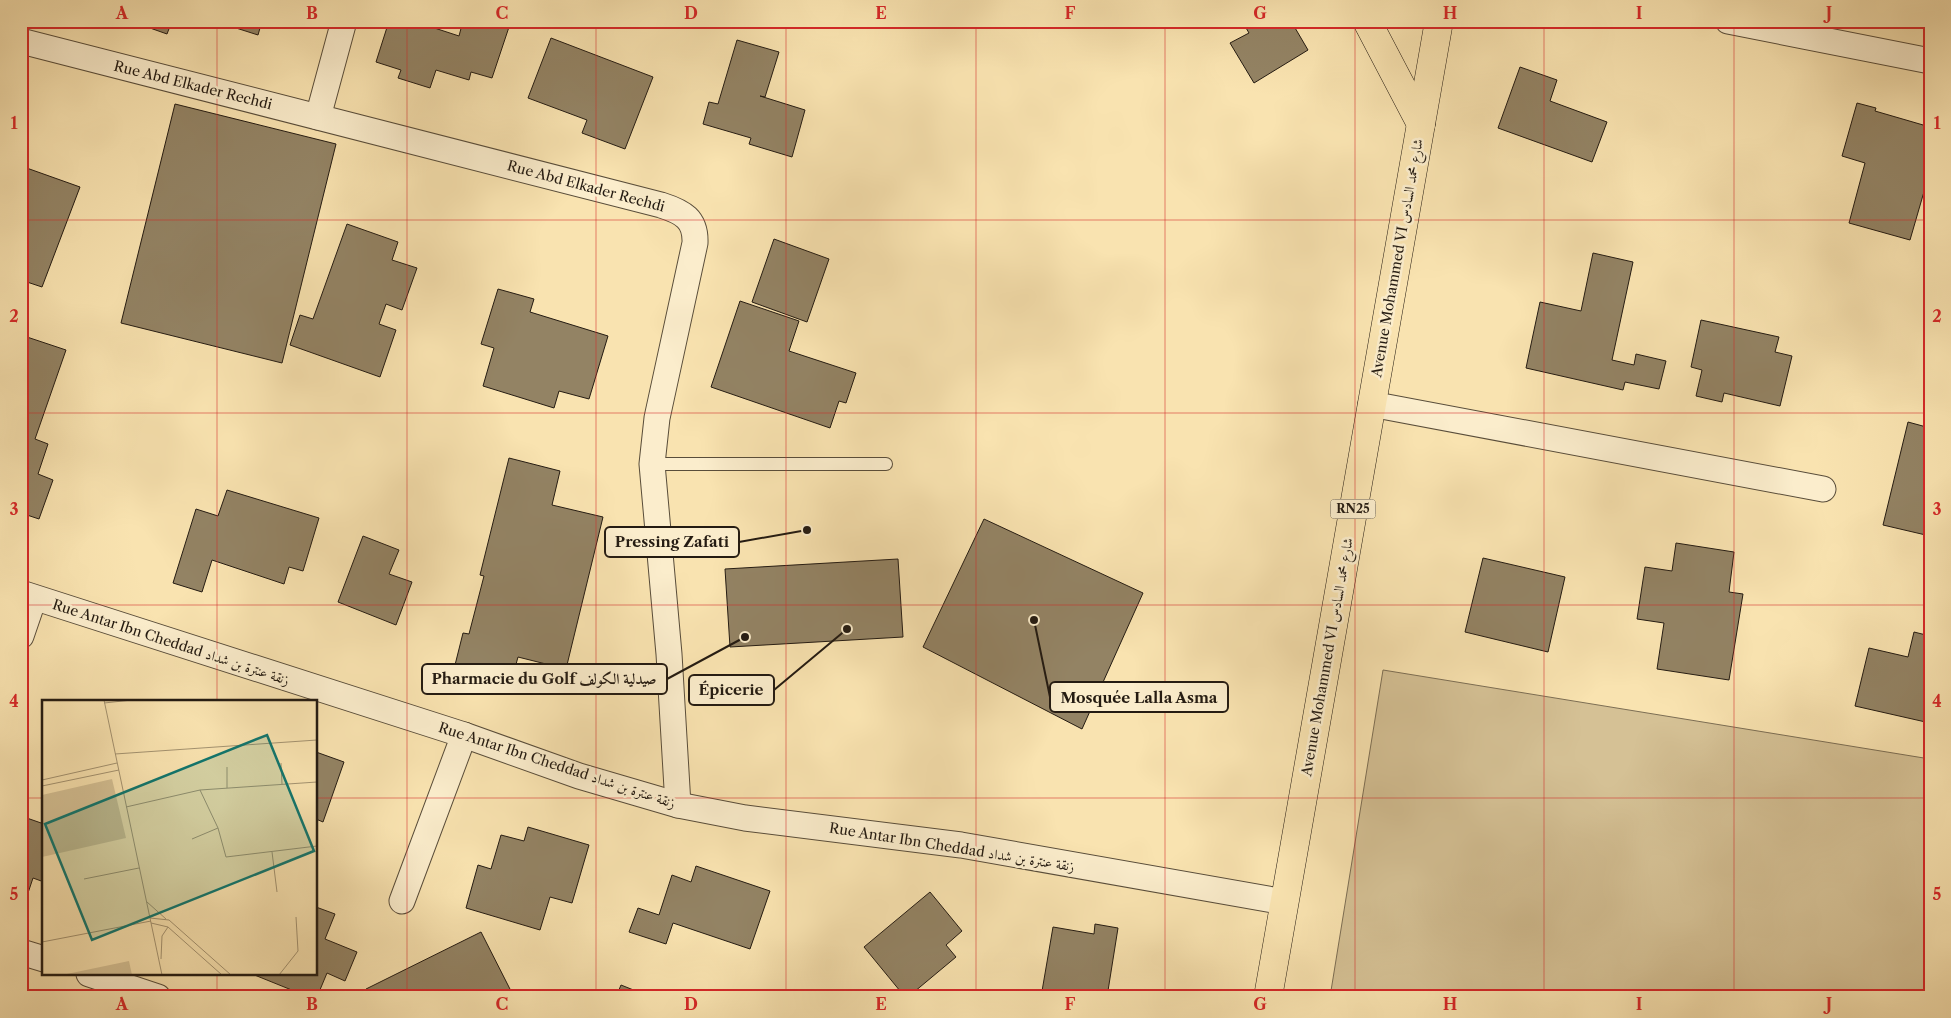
<svg xmlns="http://www.w3.org/2000/svg" width="1951" height="1018" viewBox="0 0 1951 1018" font-family="'Libre Caslon Text',Amiri,serif">
  <rect width="100%" height="100%" fill="#f9e3b0"/>
  <filter id="stains"><feTurbulence type="fractalNoise" baseFrequency=".004" numOctaves="4"/><feColorMatrix values="0 0 0 0 .2 0 0 0 0 .09 0 0 0 0 .02 0 0 0 .5 -.17"/></filter>
  <radialGradient id="worn" r=".72"><stop offset=".6" stop-color="#630" stop-opacity="0"/><stop offset="1" stop-color="#630" stop-opacity=".3"/></radialGradient>
  <polygon fill="#d5c195" stroke="#7c6e54" points="1383,670 1930,759 1930,997 1330,997"/>
  <g fill="#938364" stroke="#241b12">
    <polygon points="152,21 172,21 167,34 150,28"/>
    <polygon points="214,21 262,21 258,35"/>
    <polygon points="389,21 413,21 459,36 463,21 511,21 492,78 471,72 469,80 436,70 430,88 398,78 401,70 376,62"/>
    <polygon points="1242,21 1271,21 1273,25 1279,21 1291,21 1308,50 1254,83 1230,43 1249,33"/>
    <polygon points="551,38 653,77 625,149 582,133 587,120 528,98"/>
    <polygon points="737,40 779,52 765,97 760,96 805,110 792,157 749,144 751,138 703,124 709,102 718,104"/>
    <polygon points="1520,67 1557,80 1550,101 1607,122 1592,162 1498,128"/>
    <polygon points="1857,103 1876,108 1875,111 1930,127 1930,171 1910,240 1849,223 1865,163 1842,156"/>
    <polygon points="175,104 336,144 282,363 121,323"/>
    <polygon points="21,166 80,187 42,287 21,280"/>
    <polygon points="347,224 398,242 392,260 417,268 402,310 386,304 379,324 396,330 380,377 290,345 300,315 313,319"/>
    <polygon points="774,239 829,259 807,322 752,302"/>
    <polygon points="1593,253 1633,262 1612,360 1634,365 1636,354 1666,361 1659,389 1625,382 1623,390 1526,368 1540,302 1581,311"/>
    <polygon points="498,289 534,299 530,312 608,336 589,399 559,391 554,408 483,386 494,348 481,344"/>
    <polygon points="740,301 799,321 789,351 856,373 846,403 839,401 830,428 711,387"/>
    <polygon points="1701,320 1779,337 1775,352 1792,356 1780,406 1724,393 1722,402 1696,396 1702,370 1691,367"/>
    <polygon points="21,335 66,350 35,439 48,444 38,474 53,480 39,519 21,513"/>
    <polygon points="1908,422 1930,428 1930,536 1883,525"/>
    <polygon points="509,458 560,471 552,505 603,517 566,669 518,657 512,679 455,665 463,633 469,634 484,576 480,575"/>
    <polygon points="227,490 319,518 303,571 289,567 284,584 212,560 202,592 173,583 196,509 218,516"/>
    <polygon points="984,519 1143,593 1082,729 923,647"/>
    <polygon points="363,536 399,550 389,574 412,582 396,625 338,602"/>
    <polygon points="1676,543 1734,552 1729,592 1743,594 1729,680 1657,669 1664,623 1637,619 1645,567 1672,571"/>
    <polygon points="1483,558 1565,577 1548,652 1465,632"/>
    <polygon points="898,559 903,637 730,647 725,569"/>
    <polygon points="1914,632 1930,636 1930,723 1855,706 1869,648 1908,657"/>
    <polygon points="316,752 344,762 323,822 316,819"/>
    <polygon points="21,816 44,824 44,882 33,878 25,902 21,901"/>
    <polygon points="528,827 589,845 572,903 550,897 540,930 466,908 478,865 491,869 501,835 524,841"/>
    <polygon points="696,866 770,891 750,949 673,923 666,944 629,932 638,908 659,915 672,875 691,882"/>
    <polygon points="930,892 962,931 946,945 956,957 908,997 905,997 864,947"/>
    <polygon points="316,907 335,914 325,939 357,952 345,981 327,973 317,997 309,997 252,974 316,974"/>
    <polygon points="1095,924 1118,928 1107,997 1041,997 1053,927 1094,934"/>
    <polygon points="481,932 514,997 371,997 366,989"/>
    <polygon points="621,985 651,997 616,997"/>
  </g>
  <g fill="none" stroke-linecap="round" stroke-linejoin="round">
    <g stroke="#594d3a" stroke-width="14">
      <polyline id="lane" points="652,464 886,464"/>
    </g>
    <g stroke="#594d3a" stroke-width="27">
      <g id="street">
        <polyline points="1728,21 1930,61"/>
        <path d="M21,41l640,164c22,7 35,14 34,38l-38,175 -5,46 17,190 9,151"/>
        <polyline points="318,117 344,21"/>
        <polyline points="1371,404 1823,489"/>
        <polyline points="21,593 464,735 579,776 678,805 745,818 961,845 1285,902"/>
        <polyline points="21,636 34,598"/>
        <polyline points="402,901 464,735"/>
        <polyline points="21,952 44,959"/>
        <polyline points="89,974 158,997"/>
      </g>
    </g>
    <g stroke="#241b12" stroke-width="29">
      <g id="primary">
        <polyline points="1367,21 1421,124"/>
        <polyline points="1268,997 1439,21"/>
      </g>
    </g>
    <use href="#lane" stroke="#fbedcc" stroke-width="12"/>
    <use href="#street" stroke="#fbedcc" stroke-width="25"/>
    <use href="#primary" stroke="#f9e3b0" stroke-width="28"/>
  </g>
  <path fill="none" stroke="#d62828" stroke-width="1" stroke-opacity="0.55" d="M217,21v681M407,21v976M596,21v976M786,21v976M976,21v976M1165,21v976M1355,21v976M1544,21v976M1734,21v976M21,220h1909M21,413h1909M21,605h1909M21,798h23M316,798h1614M217,974v23"/>
  <g text-anchor="middle" stroke-width="5" stroke-linejoin="round" paint-order="stroke">
    <rect fill="#fbedcc" stroke="#645a4a" stroke-width="1" x="1330.5" y="499.5" width="45" height="19" rx="4"/>
    <g font-size="12" font-weight="bold" fill="#241b12">
      <text x="1353" y="513">RN25</text>
    </g>
    <g font-size="14" fill="#241b12" stroke="#fbedcc">
      <text transform="translate(193 85) rotate(14)" y="5">Rue Abd Elkader Rechdi</text>
      <text transform="translate(586 186) rotate(15)" y="5">Rue Abd Elkader Rechdi</text>
      <text transform="translate(1397 258) rotate(-80)" y="5">Avenue Mohammed VI شارع محمد السادس</text>
      <text transform="translate(171 642) rotate(18)" y="5">Rue Antar Ibn Cheddad زنقة عنترة بن شداد</text>
      <text transform="translate(1327 657) rotate(-80)" y="5">Avenue Mohammed VI شارع محمد السادس</text>
      <text transform="translate(557 765) rotate(18)" y="5">Rue Antar Ibn Cheddad زنقة عنترة بن شداد</text>
      <text transform="translate(952 847) rotate(9)" y="5">Rue Antar Ibn Cheddad زنقة عنترة بن شداد</text>
    </g>
  </g>
  <g transform="translate(42 700)">
    <rect width="275" height="275" fill="#f9e3b0"/>
    <path d="M70,79l14,59 -84,19v-62zM87,261l3,14h-70z" fill="#d5c195"/>
    <path fill="none" stroke="#a49371" stroke-width="1" d="M62,0l58,275M62,3l28,-3M73,54l202,-14M239,63l1,21M185,67v21M0,80l75,-17M0,86l77,-16M158,90l18,38 8,29 91,-11M84,107l74,-17 117,-8M150,139l26,-11M230,152l5,40M42,179l55,-11M105,202l19,17M108,218l19,2 62,55M109,223l17,4 54,48M0,242l109,-21M119,259l1,-23 6,-9M237,275l19,-24 -2,-34"/>
    <path fill="#0f766e" fill-opacity="0.15" stroke="#0f766e" stroke-width="2.5" d="M225,35l47,116 -222,89 -47,-116z"/>
    <rect width="275" height="275" fill="none" stroke="#241b12" stroke-width="2.5"/>
  </g>
  <path fill="none" stroke="#241b12" stroke-width="2" d="M807 530L739 542M745 637L667 679M847 629L774 690M1034 620L1050 697"/>
  <g fill="#241b12" stroke="#fbedcc" stroke-width="2">
    <circle cx="807" cy="530" r="5"/>
    <circle cx="745" cy="637" r="5"/>
    <circle cx="847" cy="629" r="5"/>
    <circle cx="1034" cy="620" r="5"/>
  </g>
  <g fill="#fbedcc" stroke="#241b12" stroke-width="2">
    <rect x="605" y="527" width="134" height="30" rx="5"/>
    <rect x="422" y="664" width="245" height="30" rx="5"/>
    <rect x="689" y="675" width="85" height="30" rx="5"/>
    <rect x="1050" y="682" width="178" height="30" rx="5"/>
  </g>
  <g font-size="15" text-anchor="middle" font-weight="bold" fill="#241b12">
    <text x="672" y="547">Pressing Zafati</text>
    <text x="544" y="684">Pharmacie du Golf صيدلية الكولف</text>
    <text x="731" y="695">Épicerie</text>
    <text x="1139" y="703">Mosquée Lalla Asma</text>
  </g>
  <rect width="1951" height="1018" fill="none" stroke="#f9e3b0" stroke-width="55"/>
  <rect x="28" y="28" width="1896" height="962" fill="none" stroke="#d62828" stroke-width="2"/>
  <g font-size="16" text-anchor="middle" font-weight="bold" fill="#d62828">
    <text x="122" y="19">A</text>
    <text x="312" y="19">B</text>
    <text x="502" y="19">C</text>
    <text x="691" y="19">D</text>
    <text x="881" y="19">E</text>
    <text x="1070" y="19">F</text>
    <text x="1260" y="19">G</text>
    <text x="1450" y="19">H</text>
    <text x="1639" y="19">I</text>
    <text x="1829" y="19">J</text>
    <text x="14" y="129">1</text>
    <text x="1937" y="129">1</text>
    <text x="14" y="322">2</text>
    <text x="1937" y="322">2</text>
    <text x="14" y="515">3</text>
    <text x="1937" y="515">3</text>
    <text x="14" y="707">4</text>
    <text x="1937" y="707">4</text>
    <text x="14" y="900">5</text>
    <text x="1937" y="900">5</text>
    <text x="122" y="1010">A</text>
    <text x="312" y="1010">B</text>
    <text x="502" y="1010">C</text>
    <text x="691" y="1010">D</text>
    <text x="881" y="1010">E</text>
    <text x="1070" y="1010">F</text>
    <text x="1260" y="1010">G</text>
    <text x="1450" y="1010">H</text>
    <text x="1639" y="1010">I</text>
    <text x="1829" y="1010">J</text>
  </g>
  <rect width="100%" height="100%" filter="url(#stains)"/>
  <rect width="100%" height="100%" fill="url(#worn)"/>
</svg>
